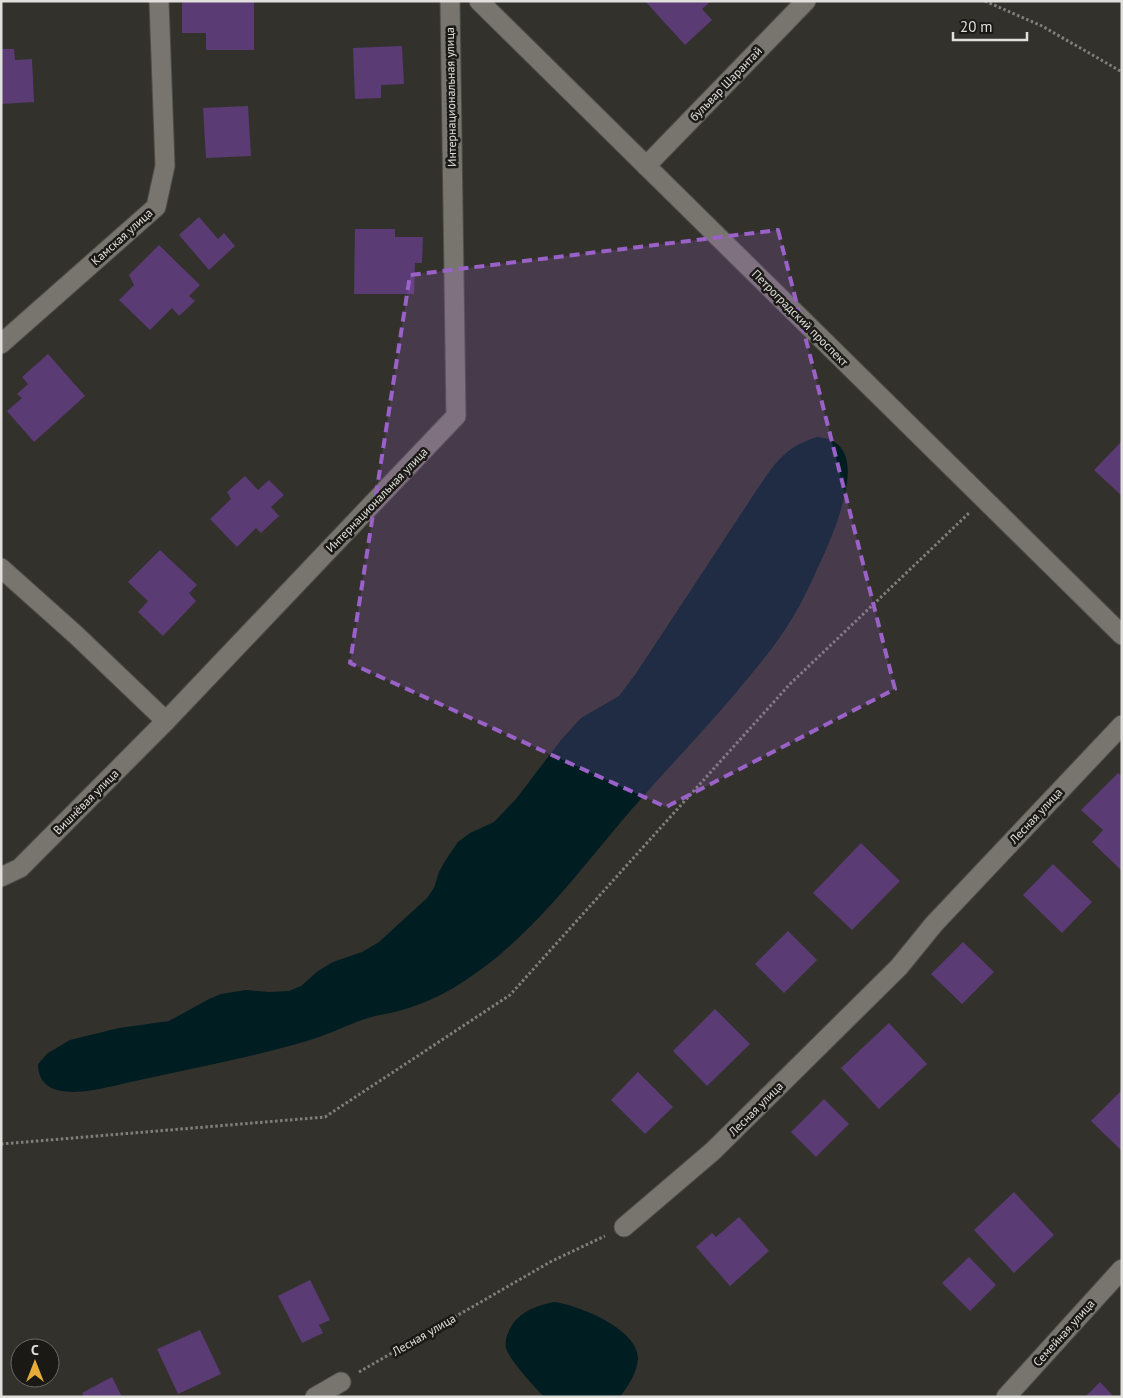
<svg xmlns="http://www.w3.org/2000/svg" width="1123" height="1398" viewBox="0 0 1123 1398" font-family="'PT Sans',sans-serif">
  <rect width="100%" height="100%" fill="#33312c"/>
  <g fill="#001e22">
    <path d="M817,437c30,2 34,26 29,51 -5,27 -15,52 -27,77 -8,18 -16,35 -26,52 -13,22 -29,42 -45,61 -37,46 -78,87 -116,131 -55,64 -104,134 -177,178 -15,9 -35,18 -53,23 -13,4 -27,5 -40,10 -9,3 -18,7 -27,11 -20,8 -41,14 -61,19 -49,13 -99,22 -148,33 -26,6 -88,24 -88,-19l10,-11 22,-13 49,-12 50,-7 40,-22 12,-5 25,-4 23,2 20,-1 12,-5 17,-15 15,-9 29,-10 17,-10 48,-44 7,-10 5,-16 6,-11 13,-19 12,-9 24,-11 22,-23 45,-59 20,-22 38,-22 18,-24 121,-184c18,-26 27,-41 59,-51z"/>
    <path d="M554,1302c24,3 85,27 84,57 -1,14 -10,27 -18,38h-76c-10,-11 -34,-36 -38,-49 -1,-5 0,-10 2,-15 8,-20 26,-27 46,-31z"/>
  </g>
  <g fill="#5a3b74">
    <polygon points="182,1 254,1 254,50 206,50 206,33 182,33"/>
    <polygon points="645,1 711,1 702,9 712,20 685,45"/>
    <polygon points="402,46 404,84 381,85 381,98 355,99 353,48"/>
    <polygon points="1,49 14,49 15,60 32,59 34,102 1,104"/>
    <polygon points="248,106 251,156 206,158 203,108"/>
    <polygon points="199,217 218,239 224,233 235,246 209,270 179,235"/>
    <polygon points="355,229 395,229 395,237 423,237 422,263 415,263 414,294 354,294"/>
    <polygon points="159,245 200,285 189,296 195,301 179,316 172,308 150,330 119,300 134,285 129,275"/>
    <polygon points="48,354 85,396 34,442 7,411 22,398 17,394 28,384 22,377"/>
    <polygon points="1122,441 1122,496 1094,470"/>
    <polygon points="245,476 258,490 269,480 284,495 271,507 279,516 261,533 256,528 237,547 210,519 231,499 227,492"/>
    <polygon points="160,550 197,585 189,593 196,601 163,636 138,612 148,601 128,582"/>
    <polygon points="1118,773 1122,776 1122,871 1092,842 1103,830 1081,810"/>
    <polygon points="861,843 900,881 852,930 813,893"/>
    <polygon points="1053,864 1092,902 1062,933 1023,895"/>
    <polygon points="788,931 817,960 784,993 755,964"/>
    <polygon points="963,942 994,972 962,1004 931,974"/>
    <polygon points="715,1009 750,1044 707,1086 673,1051"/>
    <polygon points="889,1023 927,1064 879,1109 841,1068"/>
    <polygon points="638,1072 673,1107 645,1134 611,1100"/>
    <polygon points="1122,1090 1122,1151 1091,1121"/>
    <polygon points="824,1099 849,1124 816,1157 791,1132"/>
    <polygon points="1014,1192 1054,1235 1014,1273 974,1230"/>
    <polygon points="739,1217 769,1251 730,1286 696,1247 712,1233 716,1237"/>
    <polygon points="969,1257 996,1285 970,1311 942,1283"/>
    <polygon points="310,1280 330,1320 319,1325 323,1333 302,1343 278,1296"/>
    <polygon points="200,1330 221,1374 178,1394 157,1349"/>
    <polygon points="112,1377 122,1397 84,1397 82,1393"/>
    <polygon points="1100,1382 1114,1397 1085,1397"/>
  </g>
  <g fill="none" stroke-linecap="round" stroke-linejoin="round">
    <g stroke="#4f4d48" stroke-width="21">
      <g id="street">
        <polyline points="479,1 1122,635"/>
        <polyline points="646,166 806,1"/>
        <polyline points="1,344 156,207 165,166 159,1"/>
        <polyline points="1,568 76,635 166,721 456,416 450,1"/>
        <polyline points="1,877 20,868 166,721"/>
        <polyline points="624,1227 713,1151 899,967 934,924 1122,725"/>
        <polyline points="315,1397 341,1382"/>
        <polyline points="1006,1397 1122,1269"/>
      </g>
    </g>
    <g stroke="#817f7b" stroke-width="3" stroke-dasharray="2.5 2.5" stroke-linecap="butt">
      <polyline points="985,1 1042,26 1122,72"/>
      <polyline points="1,1144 325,1117 510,995 790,684 969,513"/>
      <polyline points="359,1372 552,1261 605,1236"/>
    </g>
    <use href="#street" stroke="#78756f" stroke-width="19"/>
  </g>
  <path fill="#9a62c8" fill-opacity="0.2" stroke="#9a62c8" stroke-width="4" stroke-dasharray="10 6" stroke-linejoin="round" d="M778,230l117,459 -229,118 -316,-144 60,-388z"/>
  <g text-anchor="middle" stroke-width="5" stroke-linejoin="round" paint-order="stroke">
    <g font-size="12" fill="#e2e0dd" stroke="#1a1916">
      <text transform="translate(726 84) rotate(-46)" y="4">бульвар Шарантай</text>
      <text transform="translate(451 97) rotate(-91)" y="4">Интернациональная улица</text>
      <text transform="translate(122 237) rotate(-42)" y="4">Камская улица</text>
      <text transform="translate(800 318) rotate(45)" y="4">Петроградский проспект</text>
      <text transform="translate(377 500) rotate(-46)" y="4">Интернациональная улица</text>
      <text transform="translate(86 802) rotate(-45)" y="4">Вишнёвая улица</text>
      <text transform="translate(1036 816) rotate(-47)" y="4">Лесная улица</text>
      <text transform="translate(756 1109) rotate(-45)" y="4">Лесная улица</text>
      <text transform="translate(1064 1333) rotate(-48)" y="4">Семейная улица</text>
      <text transform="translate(424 1335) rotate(-30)" y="4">Лесная улица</text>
    </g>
  </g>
  <rect width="1123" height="1398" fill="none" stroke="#e2e0dd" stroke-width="5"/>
  <g transform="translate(35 1363)"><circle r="24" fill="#1a1916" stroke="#6a6966"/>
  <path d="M0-4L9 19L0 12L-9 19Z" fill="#e8ab37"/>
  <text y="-8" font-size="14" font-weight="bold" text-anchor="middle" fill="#e2e0dd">С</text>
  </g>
  <path d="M953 32v8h74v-8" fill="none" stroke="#e2e0dd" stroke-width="2.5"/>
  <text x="960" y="32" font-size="15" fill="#e2e0dd" stroke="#1a1916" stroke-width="4" paint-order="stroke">20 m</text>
</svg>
